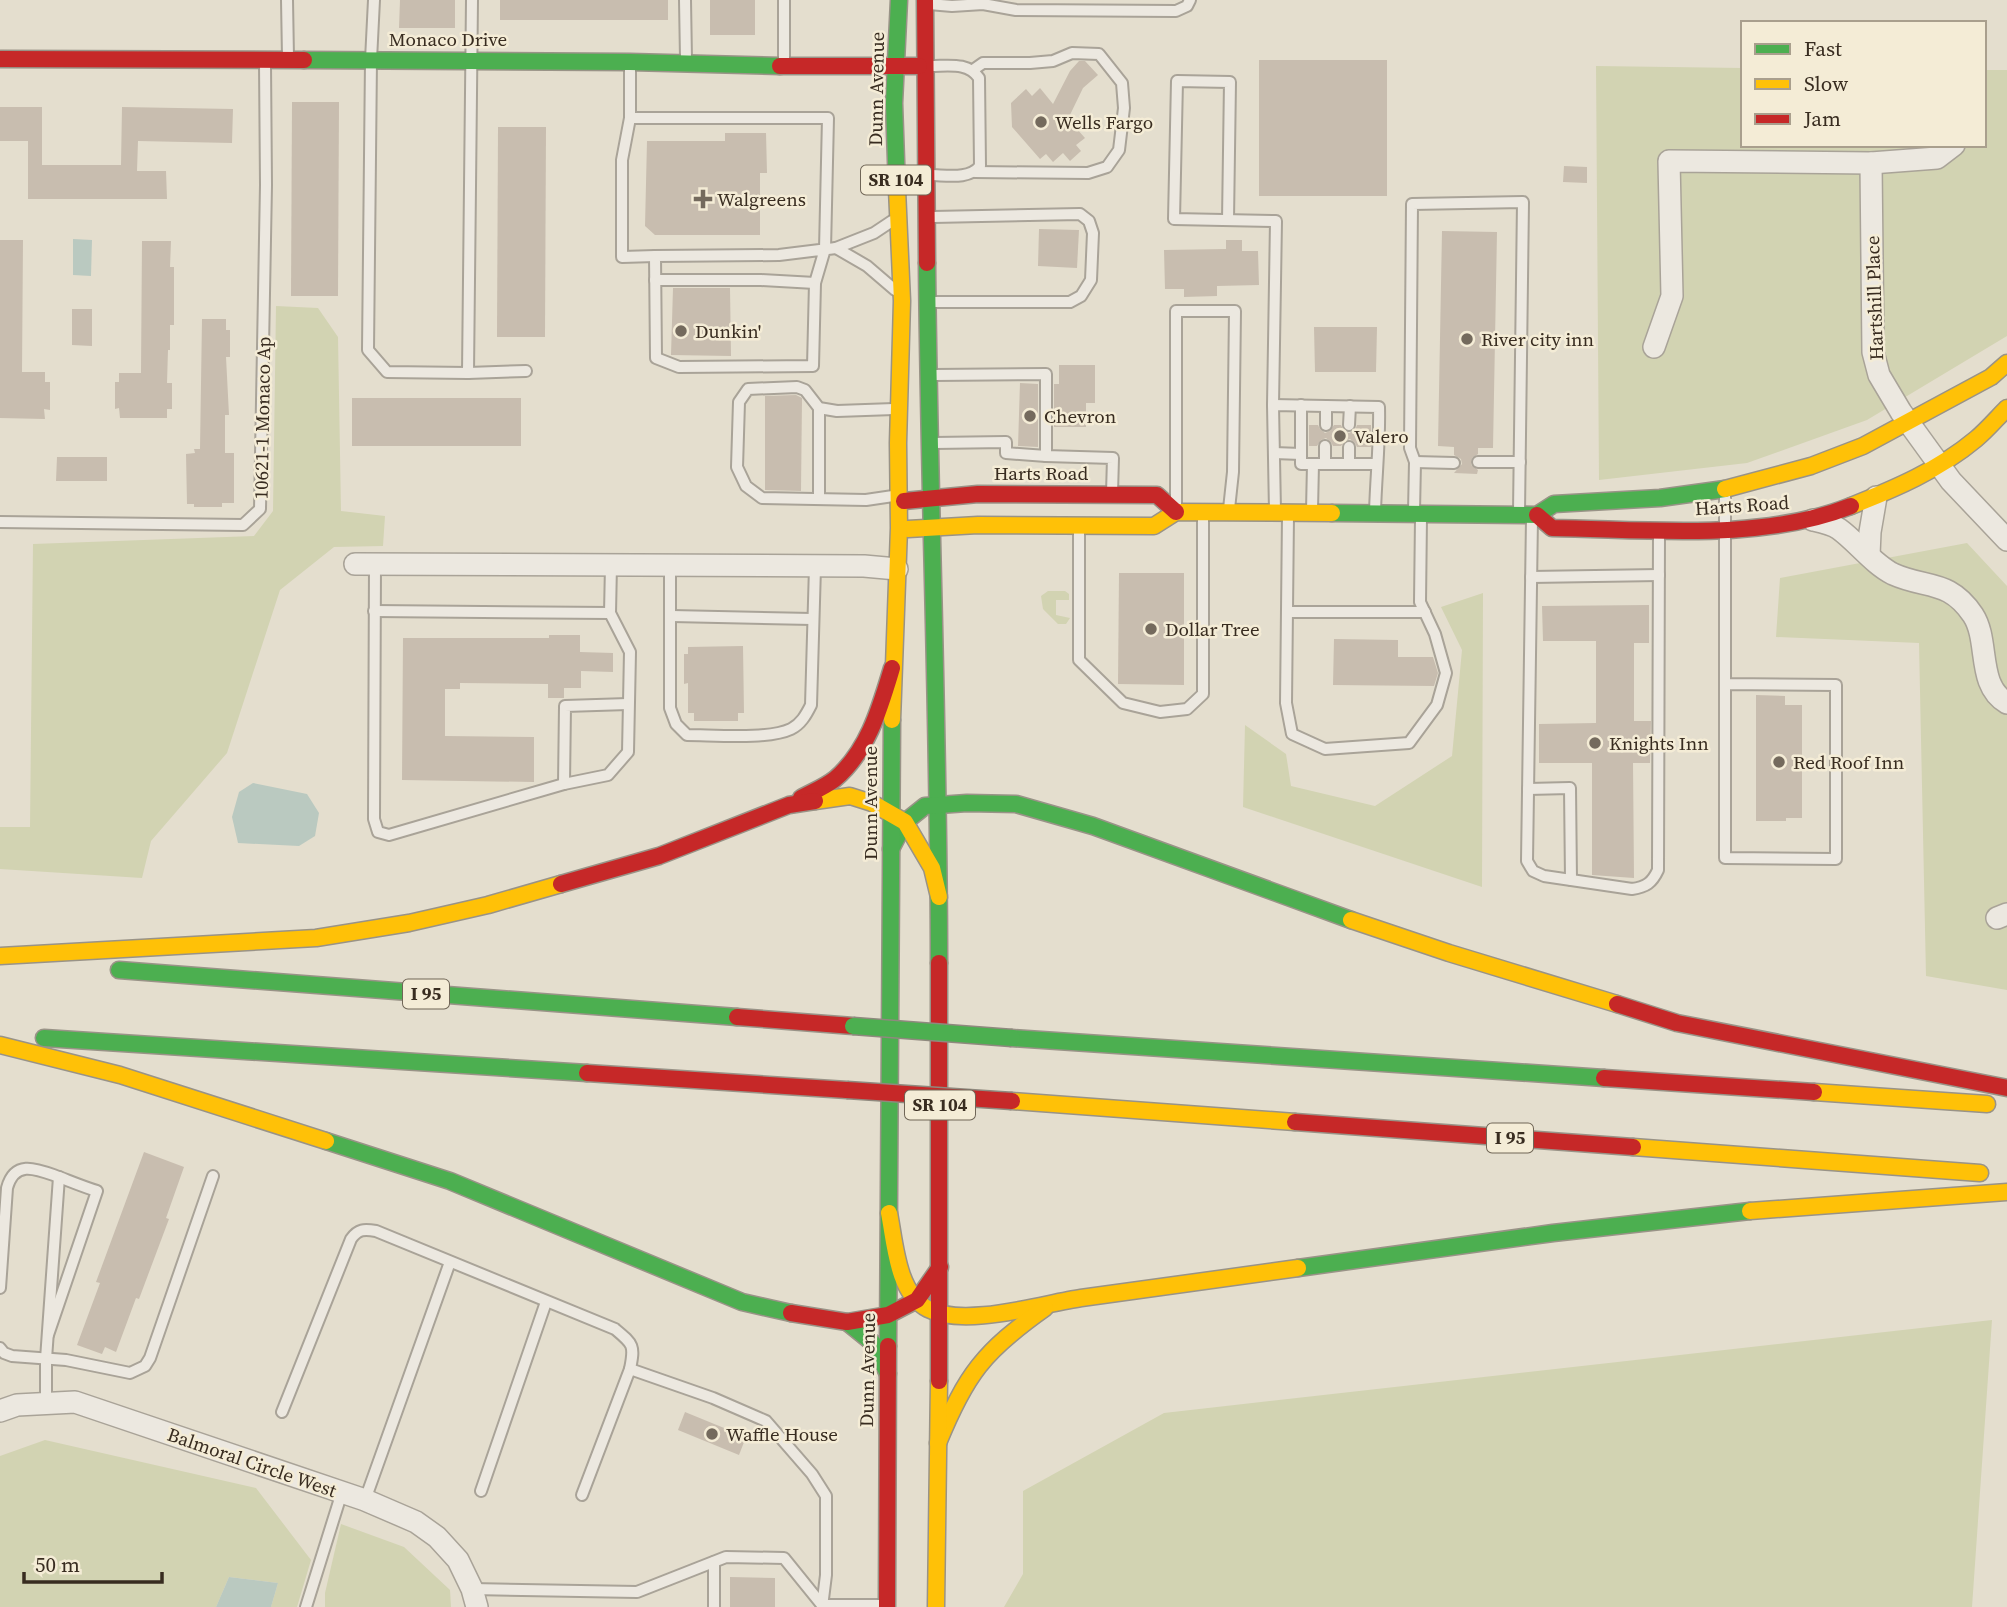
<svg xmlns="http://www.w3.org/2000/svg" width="2007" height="1607" viewBox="0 0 2007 1607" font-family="'Source Serif 4',serif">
  <rect width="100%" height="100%" fill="#e4dece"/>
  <g fill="#d2d3b2">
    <polygon points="1596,66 1743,68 1743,145 1984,145 1984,70 2007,70 2007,336 1867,420 1747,463 1599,480"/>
    <polygon points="276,306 318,308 338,337 341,511 385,516 383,546 334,547 280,590 227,753 151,841 142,878 0,869 0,827 30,827 33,544 254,536 273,511"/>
    <polygon points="1967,543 2007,586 2007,990 1926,976 1919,643 1776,637 1780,578"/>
    <polygon points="1048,591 1065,591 1069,594 1069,600 1056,600 1056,615 1070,618 1066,624 1058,624 1043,609 1041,596"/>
    <polygon points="1483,593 1482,887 1243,807 1245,725 1286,754 1291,786 1375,806 1452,756 1462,650 1441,607"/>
    <polygon points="1992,1320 1972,1607 1004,1607 1023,1574 1023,1491 1164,1413"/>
    <polygon points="45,1440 256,1488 311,1560 297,1607 271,1607 278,1583 229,1577 216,1607 0,1607 0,1456"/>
    <polygon points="341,1524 404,1547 450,1590 451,1607 325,1607 325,1593"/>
  </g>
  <g fill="#bac9c0">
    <polygon points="73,239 92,240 91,276 73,275"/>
    <polygon points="253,783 307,794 319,813 315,836 299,846 238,843 232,817 239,792"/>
    <polygon points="229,1577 278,1583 271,1607 216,1607"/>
  </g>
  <g fill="#c8bdaf">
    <polygon points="400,0 455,0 455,28 399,28"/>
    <rect x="500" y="0" width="168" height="20"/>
    <rect x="710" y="0" width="45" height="35"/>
    <rect x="1259" y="60" width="128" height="136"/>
    <polygon points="1079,61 1085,61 1098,75 1083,88 1068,119 1085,138 1076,145 1081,151 1070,161 1063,153 1053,162 1046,154 1040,159 1012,127 1011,103 1026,89 1032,96 1040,88 1053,104 1070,71"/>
    <polygon points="292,102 339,102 338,296 291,296"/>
    <polygon points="0,107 42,107 42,165 121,165 122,107 233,109 232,143 138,141 137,171 166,171 167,199 28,199 28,141 0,141"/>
    <polygon points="498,127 546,127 545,337 497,337"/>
    <polygon points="725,133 766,133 767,173 760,173 760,235 655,235 645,226 647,141 725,141"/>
    <polygon points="1564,166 1587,167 1587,183 1563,182"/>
    <polygon points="1039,229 1079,230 1077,268 1038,266"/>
    <polygon points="1442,231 1497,232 1493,448 1478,448 1478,454 1472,458 1471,465 1478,470 1477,474 1454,473 1462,464 1461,459 1454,455 1454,447 1438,446"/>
    <polygon points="0,240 23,240 22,372 45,372 45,382 50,382 50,410 44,409 45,419 0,418"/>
    <polygon points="1226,240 1242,240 1242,251 1258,251 1259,285 1217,286 1217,296 1184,297 1184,289 1165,289 1164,250 1226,249"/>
    <polygon points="142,241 171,241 170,267 174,267 174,325 170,325 170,350 168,350 167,383 172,383 172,409 167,409 167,418 120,418 119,408 115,409 115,382 119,382 119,373 141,373"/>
    <polygon points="673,288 730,288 731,356 671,355"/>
    <polygon points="72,309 92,309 92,346 72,345"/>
    <polygon points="202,319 226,319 226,330 230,330 230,357 226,357 229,415 225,415 225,453 234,453 234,503 222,503 222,507 194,507 194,504 187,504 186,454 195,453 194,449 200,449"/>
    <polygon points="1314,327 1377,327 1376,372 1315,372"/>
    <polygon points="1059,365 1095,365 1095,403 1086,403 1086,427 1054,427 1054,384 1059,384"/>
    <polygon points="1020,383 1038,384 1038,447 1018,446"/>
    <polygon points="796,395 802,398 801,491 765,490 765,396"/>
    <rect x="352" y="398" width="169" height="48"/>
    <polygon points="1309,425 1318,425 1320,429 1325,433 1330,431 1334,425 1341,425 1344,431 1349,433 1355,430 1357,425 1371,425 1371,447 1357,447 1355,443 1350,439 1345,441 1341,446 1333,446 1331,442 1326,438 1321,440 1317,446 1309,446"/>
    <polygon points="57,457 107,457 107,481 56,481"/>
    <polygon points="1119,573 1184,573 1184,685 1118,684"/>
    <polygon points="1649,605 1649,643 1634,643 1634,721 1651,721 1650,763 1633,763 1634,878 1592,875 1592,763 1539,763 1539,724 1596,723 1596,641 1543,641 1542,606"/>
    <polygon points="549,635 580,635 580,652 613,653 613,672 581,671 581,688 564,688 564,698 548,698 548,684 460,683 460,689 445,689 445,736 534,737 534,782 402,780 403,638 549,638"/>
    <polygon points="1334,639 1398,640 1398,657 1433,657 1438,673 1434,686 1333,685"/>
    <polygon points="743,646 744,713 738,713 738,721 694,721 694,713 688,713 688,683 684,684 684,654 688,654 688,647"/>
    <polygon points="1756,695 1785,696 1785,705 1802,705 1802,818 1786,818 1786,821 1756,821"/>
    <polygon points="144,1152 184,1167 166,1218 169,1219 139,1299 136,1298 116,1352 105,1347 102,1354 77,1345 100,1283 96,1282"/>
    <polygon points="685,1412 746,1437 739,1455 678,1430"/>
    <polygon points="730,1577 775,1578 775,1607 730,1607"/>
  </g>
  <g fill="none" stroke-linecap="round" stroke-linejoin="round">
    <g stroke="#a9a398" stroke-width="14">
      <g id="lane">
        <polyline points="287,0 288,57"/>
        <polyline points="374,0 371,60 368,350 387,372 468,373 472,0"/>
        <polyline points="685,0 686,59"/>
        <polyline points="929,4 952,6 983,4 1016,10 1176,11 1187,6 1190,0"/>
        <polyline points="630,63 630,118 622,160 622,257 655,256"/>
        <polyline points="784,64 784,0"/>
        <polyline points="973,70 983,63 1030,63 1053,61 1072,53 1099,54 1122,83 1124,108 1119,150 1107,167 1088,173 975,172"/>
        <polyline points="630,118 828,118 825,249 815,283 813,366 679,367 656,358 655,256 779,255 836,248"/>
        <path d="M930,175c16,0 39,5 50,-9l-1,-88c-11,-16 -30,-12 -48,-12"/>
        <polyline points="933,217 1080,214 1089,221 1093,233 1091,280 1081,296 1070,302 933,302"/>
        <polyline points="1228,220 1230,82 1177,81 1174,219 1276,221 1273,405"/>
        <polyline points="892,221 874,233 836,248 867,266 895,290"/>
        <polyline points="655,280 761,280 815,283"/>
        <polyline points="468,373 526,371"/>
        <polyline points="934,375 1046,374 1046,456 1113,458 1112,493"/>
        <polyline points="1301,405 1301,464 1377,464"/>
        <polyline points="1326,425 1326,406"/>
        <polyline points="1349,425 1350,406"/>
        <polyline points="934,443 1006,442 1006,453 1046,456"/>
        <polyline points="1325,446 1325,464"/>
        <polyline points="1274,453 1301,454"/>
        <polyline points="1415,462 1454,463"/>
        <polyline points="1478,462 1520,462"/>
        <polyline points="1349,464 1349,447"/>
        <polyline points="1725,492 1725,858 1836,859 1836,685 1725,684"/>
        <polyline points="893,496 866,500 762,498 746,486 737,467 739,402 748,389 797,387 805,390 819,408 837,411 894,409"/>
        <polyline points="819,499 819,408"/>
        <polyline points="1176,504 1176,311 1235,311 1233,472 1229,509"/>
        <polyline points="1312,510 1313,464"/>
        <path d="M1275,511l-2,-106 106,2c1,35 -3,69 -4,105"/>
        <polyline points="1414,512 1415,462 1410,448 1412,204 1523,202 1519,512"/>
        <polyline points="1288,516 1286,703 1292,734 1325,749 1409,743 1437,705 1446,673 1435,634 1420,602 1421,518"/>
        <path d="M1532,518l-5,343 6,10 11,5 88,13c14,-2 20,-6 26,-19l1,-337"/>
        <polyline points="0,522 243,525 260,509 266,185 265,64"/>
        <polyline points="1079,528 1079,660 1123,703 1160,712 1187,709 1203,694 1203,515"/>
        <polyline points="375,564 374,819 378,832 389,835 564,784 608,775 628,752 630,652 610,613 611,565"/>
        <path d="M670,565v143l6,16 11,11c26,0 81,5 104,-6 10,-5 15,-14 20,-24l4,-138"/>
        <polyline points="1531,577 1659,575"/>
        <polyline points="374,611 610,613"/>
        <polyline points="1287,612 1425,612"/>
        <polyline points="672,616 812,619"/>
        <polyline points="564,784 565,706 628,704"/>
        <polyline points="1528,789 1570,788 1571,880"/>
        <path d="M0,1288l7,-100c8,-30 32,-18 52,-11 13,5 25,10 38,14l-49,144"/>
        <polyline points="0,1348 4,1353 12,1356 66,1360 130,1373 145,1366 150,1358 213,1176"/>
        <polyline points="46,1402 46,1359 59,1177"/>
        <path d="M282,1412l69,-173c7,-10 13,-10 25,-8l239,98c18,15 20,16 15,40l83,29 53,23 46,53 14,22v79l-4,32"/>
        <polyline points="481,1491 546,1302"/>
        <polyline points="582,1495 630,1369"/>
        <polyline points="365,1500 450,1262"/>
        <polyline points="714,1562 714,1607"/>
        <polyline points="472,1589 637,1592 726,1557 784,1558 822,1605"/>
        <polyline points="822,1605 883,1605"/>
        <polyline points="306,1607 342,1492"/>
      </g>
    </g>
    <g stroke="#a9a398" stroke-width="24">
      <g id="street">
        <polyline points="1871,163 1873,352 1879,375 1901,412 1951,481 2007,540"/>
        <polyline points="1654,347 1672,296 1669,161 1871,163 1937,158 1954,145"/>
        <path d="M1813,520c9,2 19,4 26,9 18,13 34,35 54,45 33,15 56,5 80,41 17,26 3,70 34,88"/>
        <polyline points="1869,555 1870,532 1876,497"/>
        <polyline points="355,564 864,566 897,569"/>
        <polyline points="1997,918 2007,914"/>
        <polyline points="0,1411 17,1405 75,1402 365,1500 416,1522 437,1537 458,1560 472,1589 477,1607"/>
      </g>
    </g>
    <g stroke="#999387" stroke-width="19">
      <g id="fast">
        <polyline points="304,60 630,62 780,66"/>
        <polyline points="897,189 894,103 899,0"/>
        <path d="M927,263c2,233 12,466 12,700"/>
        <polyline points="1332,513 1537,515 1554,504 1660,498 1725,489"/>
        <polyline points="891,849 905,822 925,806 967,803 1016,804 1093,826 1351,920"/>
        <polyline points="119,970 737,1017"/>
        <polyline points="44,1038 587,1073"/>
        <polyline points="1012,1038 1604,1078"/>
        <polyline points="326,1141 450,1181 742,1302 791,1313"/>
        <polyline points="1298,1268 1553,1233 1750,1211"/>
        <polyline points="847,1322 873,1343 888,1374"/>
        <polyline points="888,1346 892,720"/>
      </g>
    </g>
    <g stroke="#999387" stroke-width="19">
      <g id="slow">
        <polyline points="1725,489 1811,466 1863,446 1991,377 2007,363"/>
        <path d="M1851,506c43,-17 88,-36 125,-67 11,-9 21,-21 31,-31"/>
        <polyline points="908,529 978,525 1154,526 1176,512 1332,513"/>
        <polyline points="892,720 899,528 898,443 902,301 897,189"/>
        <polyline points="815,801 850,796 872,803 905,822 932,868 939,897"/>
        <polyline points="1351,920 1449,953 1617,1004"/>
        <polyline points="0,956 316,938 409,923 488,905 561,884"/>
        <polyline points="0,1045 120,1075 326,1141"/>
        <polyline points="1814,1092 1987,1104"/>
        <polyline points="1012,1101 1295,1122"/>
        <polyline points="1633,1147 1980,1173"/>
        <polyline points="1750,1211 2007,1192"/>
        <path d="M889,1213c6,30 8,80 39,96 37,19 113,-5 153,-11 73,-10 145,-20 217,-30"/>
        <path d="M938,1443c28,-69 46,-92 107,-135"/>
        <polyline points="936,1607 939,1381"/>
      </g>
    </g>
    <g stroke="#999387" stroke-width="19">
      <g id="jam">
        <polyline points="925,0 927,263"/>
        <polyline points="0,59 304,60"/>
        <polyline points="780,66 919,66"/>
        <polyline points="904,501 978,494 1157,495 1176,512"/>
        <path d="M1537,515l15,13c95,1 209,14 299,-22"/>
        <path d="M801,798c11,-6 24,-11 34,-19 33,-28 45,-71 57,-111"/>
        <polyline points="561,884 659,856 789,805 815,801"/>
        <polyline points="1617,1004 1677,1023 2007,1088"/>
        <polyline points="737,1017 853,1026"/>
        <polyline points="587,1073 847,1090"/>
        <polyline points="1604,1078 1814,1092"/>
        <polyline points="1295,1122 1633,1147"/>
        <polyline points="791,1313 847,1322 888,1315 917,1300 940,1267"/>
        <polyline points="939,1381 939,963"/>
        <polyline points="887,1607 888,1346"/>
      </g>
    </g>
    <use href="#lane" stroke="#ece8e0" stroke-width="10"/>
    <use href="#street" stroke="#ece8e0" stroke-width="21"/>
    <use href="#fast" stroke="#4caf50" stroke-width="16"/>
    <use href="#slow" stroke="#ffc107" stroke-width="16"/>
    <use href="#jam" stroke="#c62828" stroke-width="16"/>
    <g stroke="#8f897e" stroke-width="19" stroke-linecap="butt">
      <polyline id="fast-bridge" points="853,1026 1012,1038"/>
    </g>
    <g stroke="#8f897e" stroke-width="19" stroke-linecap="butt">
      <polyline id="jam-bridge" points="847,1090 1012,1101"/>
    </g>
    <use href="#fast-bridge" stroke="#4caf50" stroke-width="16"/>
    <use href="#jam-bridge" stroke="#c62828" stroke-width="16"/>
  </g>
  <g fill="#746a5d" stroke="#f4ecd6" stroke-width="2.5">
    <circle cx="1041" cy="122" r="7"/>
    <path d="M699.5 188.5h7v7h7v7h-7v7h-7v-7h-7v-7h7z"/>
    <circle cx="681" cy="331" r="7"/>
    <circle cx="1467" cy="339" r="7"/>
    <circle cx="1030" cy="416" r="7"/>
    <circle cx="1340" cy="436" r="7"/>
    <circle cx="1151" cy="629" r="7"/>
    <circle cx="1595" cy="743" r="7"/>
    <circle cx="1779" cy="762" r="7"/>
    <circle cx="712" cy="1434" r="7"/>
  </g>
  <g text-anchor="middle" stroke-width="5" stroke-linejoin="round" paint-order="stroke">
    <g fill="#f4ecd6" stroke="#706657" stroke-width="2">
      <rect x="861" y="165.5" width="70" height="29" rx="5"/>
      <rect x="403" y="979.5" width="46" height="29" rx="5"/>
      <rect x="905" y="1090.5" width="70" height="29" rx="5"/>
      <rect x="1487" y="1123.5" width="46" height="29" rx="5"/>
    </g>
    <g font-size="18" font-weight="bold" fill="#382c20">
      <text x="896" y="186">SR 104</text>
      <text x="426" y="1000">I 95</text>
      <text x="940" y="1111">SR 104</text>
      <text x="1510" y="1144">I 95</text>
    </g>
    <g font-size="19" fill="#382c20" stroke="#f4ecd6">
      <text x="448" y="46">Monaco Drive</text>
      <text transform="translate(876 89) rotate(-89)" y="7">Dunn Avenue</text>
      <text transform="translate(1874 298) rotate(-92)" y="7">Hartshill Place</text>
      <text transform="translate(262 418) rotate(-89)" y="7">10621-1 Monaco Ap</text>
      <text x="1041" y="480">Harts Road</text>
      <text transform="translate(1742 505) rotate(-4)" y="7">Harts Road</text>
      <text transform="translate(870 803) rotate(-90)" y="7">Dunn Avenue</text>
      <text transform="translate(867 1370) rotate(-89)" y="7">Dunn Avenue</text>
      <text transform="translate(252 1462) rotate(19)" y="7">Balmoral Circle West</text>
    </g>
    <g font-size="19" fill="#382c20" stroke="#f4ecd6" text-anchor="start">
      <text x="1055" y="129">Wells Fargo</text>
      <text x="717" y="206">Walgreens</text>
      <text x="695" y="338">Dunkin'</text>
      <text x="1481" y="346">River city inn</text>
      <text x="1044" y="423">Chevron</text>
      <text x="1354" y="443">Valero</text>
      <text x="1165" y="636">Dollar Tree</text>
      <text x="1609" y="750">Knights Inn</text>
      <text x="1793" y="769">Red Roof Inn</text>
      <text x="726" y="1441">Waffle House</text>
    </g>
  </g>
  <rect x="1741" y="21" width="245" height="126" fill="#f4ecd6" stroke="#a99f8d" stroke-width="2"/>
  <rect x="1755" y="44" width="35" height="10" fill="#4caf50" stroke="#a99f8d" stroke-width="2"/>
  <text x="1804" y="56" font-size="21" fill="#382c20">Fast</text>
  <rect x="1755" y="79" width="35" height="10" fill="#ffc107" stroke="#a99f8d" stroke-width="2"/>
  <text x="1804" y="91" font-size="21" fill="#382c20">Slow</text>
  <rect x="1755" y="114" width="35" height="10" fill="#c62828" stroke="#a99f8d" stroke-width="2"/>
  <text x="1804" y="126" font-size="21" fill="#382c20">Jam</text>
  <path d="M24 1572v10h138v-10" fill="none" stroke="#382c20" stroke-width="3.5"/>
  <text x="35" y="1572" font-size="21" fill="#382c20" stroke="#f4ecd6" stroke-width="5" paint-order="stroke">50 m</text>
</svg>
